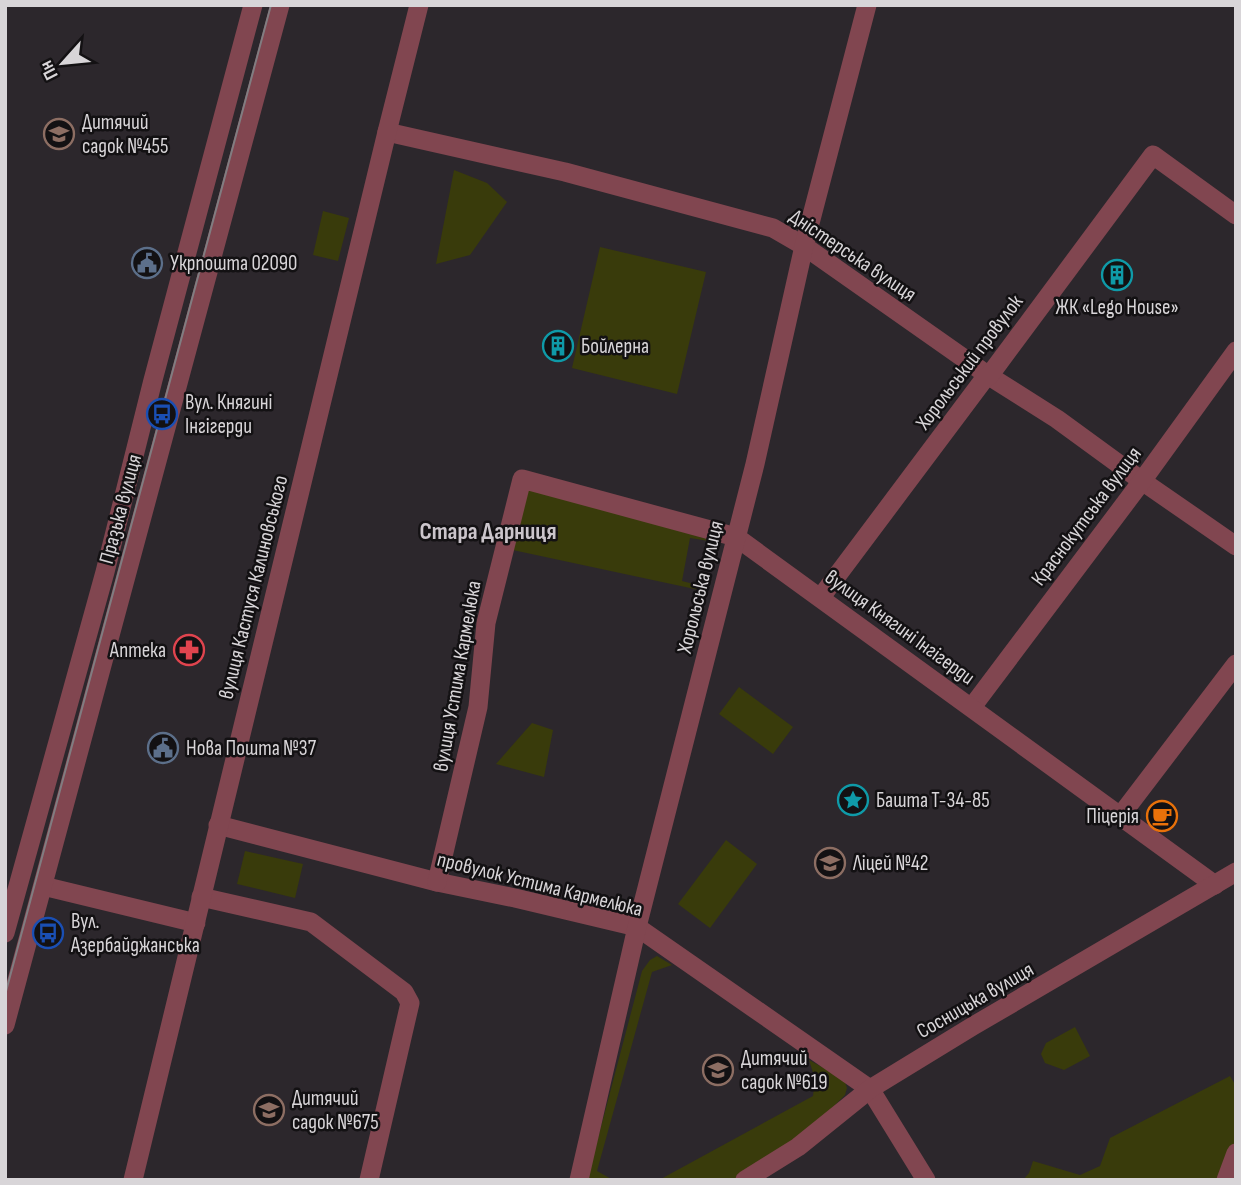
<svg xmlns="http://www.w3.org/2000/svg" width="1241" height="1185" viewBox="0 0 1241 1185" font-family="'Sofia Sans Condensed',sans-serif">
  <rect width="100%" height="100%" fill="#2c272c"/>
  <g fill="#393b0b">
    <polygon points="454,170 487,183 507,202 470,255 436,264"/>
    <polygon points="323,211 349,218 338,261 313,255"/>
    <polygon points="600,247 706,272 677,394 572,368"/>
    <polygon points="525,486 721,543 690,538 682,581 705,587 704,591 508,549"/>
    <polygon points="739,687 793,727 773,754 719,714"/>
    <polygon points="532,723 553,730 544,777 496,764"/>
    <polygon points="726,840 757,864 710,928 678,904"/>
    <polygon points="245,851 303,864 295,898 237,884"/>
    <polygon points="657,956 672,965 652,972 597,1171 613,1180 587,1180 642,971 650,960"/>
    <polygon points="1075,1027 1090,1056 1064,1070 1045,1063 1041,1054 1046,1043"/>
    <polygon points="809,1060 844,1079 847,1088 845,1095 811,1129 782,1150 733,1180 659,1180 813,1096 815,1079"/>
    <polygon points="1230,1076 1236,1086 1236,1141 1221,1180 1023,1180 1029,1173 1033,1161 1080,1175 1100,1166 1110,1138"/>
  </g>
  <g fill="none" stroke-linecap="round" stroke-linejoin="round">
    <g stroke="#814650" stroke-width="19">
      <polyline points="387,132 565,172 773,228 804,246 989,376 1057,419 1142,481 1236,546"/>
      <polyline points="821,597 985,378 989,376 1153,155 1236,215"/>
      <polyline points="972,707 1142,481 1236,351"/>
      <polyline points="1121,815 1236,664"/>
      <polyline points="218,825 437,882 515,898 637,927 870,1089 926,1180"/>
      <polyline points="437,882 478,707 486,623 522,479 736,537 1215,885"/>
      <polyline points="43,886 196,923"/>
      <polyline points="201,897 311,922 404,992 410,1003 369,1180"/>
      <polyline points="5,933 105,572 153,380 253,5"/>
      <polyline points="5,1025 280,5"/>
      <polyline points="133,1180 387,132 419,5"/>
      <polyline points="579,1180 637,927 755,464 804,246 867,5"/>
      <polyline points="745,1180 798,1147 870,1089 973,1026 1236,872"/>
      <polyline points="1226,1180 1236,1153"/>
    </g>
    <polyline stroke="#817d81" stroke-width="2" points="5,995 271,5"/>
  </g>
  <defs>
    <g id="school-ring" transform="scale(1.575)"><circle r="9.5" fill="#131113" stroke="#8d6e63" stroke-width="1.5"/><path d="M0-5L7-2L0 1L-7-2ZM-4 1L0 2.5L4 1V4Q0 6-4 4Z" fill="#8d6e63"/></g>
    <g id="civic-ring" transform="scale(1.575)"><circle r="9.5" fill="#131113" stroke="#5c6f8a" stroke-width="1.5"/><path d="M-.6-6.5H3V-4.5H.6V-3L4-1V1h2V6H-6V1h2V-1L-.6-3ZM-1.2 2.5V6h2.4V2.5Z" fill="#5c6f8a"/></g>
    <g id="building-ring" transform="scale(1.575)"><circle r="9.5" fill="#131113" stroke="#0f9aa8" stroke-width="1.5"/><path d="M-4-6H4V6H1V3H-1V6H-4ZM-2.5-4.3h1.7v1.8h-1.7ZM.8-4.3h1.7v1.8H.8ZM-2.5-1h1.7V.8h-1.7ZM.8-1h1.7V.8H.8Z" fill="#0f9aa8"/></g>
    <g id="bus-ring" transform="scale(1.575)"><circle r="9.5" fill="#131113" stroke="#1a4fb4" stroke-width="1.5"/><path d="M-5-6H5V4H4V6H2V4H-2V6H-4V4H-5ZM-3.5-4V0h7V-4ZM-3.5 1.2v1.5H-2V1.2ZM2 1.2v1.5H3.5V1.2Z" fill="#1a4fb4"/></g>
    <g id="pharmacy-ring" transform="scale(1.575)"><circle r="9.5" fill="#131113" stroke="#e0444e" stroke-width="1.5"/><path d="M-2-6h4v4h4v4h-4v4h-4v-4h-4v-4h4Z" fill="#e0444e"/></g>
    <g id="sight-ring" transform="scale(1.575)"><circle r="9.5" fill="#131113" stroke="#0f9aa8" stroke-width="1.5"/><path d="M0-6L1.8-2.2L6-1.7L2.9 1.2L3.7 5.4L0 3.3L-3.7 5.4L-2.9 1.2L-6-1.7L-1.8-2.2Z" fill="#0f9aa8"/></g>
    <g id="cafe-ring" transform="scale(1.575)"><circle r="9.5" fill="#131113" stroke="#e8710a" stroke-width="1.5"/><path d="M-5.5-4.5H6V0H3Q3 3.5 0 3.5H-2.5Q-5.5 3.5-5.5 0ZM3-3.2v2h1.7v-2ZM-6 4.5H4V6H-6Z" fill="#e8710a"/></g>
  </defs>
  <g fill-rule="evenodd">
    <use href="#school-ring" x="59" y="134"/>
    <use href="#civic-ring" x="147" y="263"/>
    <use href="#building-ring" x="1117" y="275"/>
    <use href="#building-ring" x="558" y="346"/>
    <use href="#bus-ring" x="162" y="414"/>
    <use href="#pharmacy-ring" x="189" y="650"/>
    <use href="#civic-ring" x="163" y="748"/>
    <use href="#sight-ring" x="853" y="800"/>
    <use href="#cafe-ring" x="1162" y="816"/>
    <use href="#school-ring" x="830" y="863"/>
    <use href="#bus-ring" x="48" y="933"/>
    <use href="#school-ring" x="718" y="1070"/>
    <use href="#school-ring" x="269" y="1110"/>
  </g>
  <g text-anchor="middle" stroke-width="5" stroke-linejoin="round" paint-order="stroke">
    <g font-size="21" fill="#d8d5d8" stroke="#131113" text-anchor="start">
      <text x="82" y="129">Дитячий<tspan x="82" dy="24">садок №455</tspan></text>
      <text x="170" y="270">Укрпошта 02090</text>
      <text x="1117" y="314" text-anchor="middle">ЖК «Lego House»</text>
      <text x="581" y="353">Бойлерна</text>
      <text x="185" y="409">Вул. Княгині<tspan x="185" dy="24">Інгігерди</tspan></text>
      <text x="166" y="657" text-anchor="end">Аптека</text>
      <text x="186" y="755">Нова Пошта №37</text>
      <text x="876" y="807">Башта Т-34-85</text>
      <text x="1139" y="823" text-anchor="end">Піцерія</text>
      <text x="853" y="870">Ліцей №42</text>
      <text x="71" y="928">Вул.<tspan x="71" dy="24">Азербайджанська</tspan></text>
      <text x="741" y="1065">Дитячий<tspan x="741" dy="24">садок №619</tspan></text>
      <text x="292" y="1105">Дитячий<tspan x="292" dy="24">садок №675</tspan></text>
    </g>
    <g font-size="21" fill="#d8d5d8" stroke="#131113">
      <text transform="translate(853 255) rotate(34)" y="7">Дністерська вулиця</text>
      <text transform="translate(969 362) rotate(-53)" y="7">Хорольський провулок</text>
      <text transform="translate(120 509) rotate(-75)" y="7">Празька вулиця</text>
      <text transform="translate(1086 516) rotate(-53)" y="7">Краснокутська вулиця</text>
      <text transform="translate(253 587) rotate(-76)" y="7">вулиця Кастуся Калиновського</text>
      <text transform="translate(700 587) rotate(-76)" y="7">Хорольська вулиця</text>
      <text transform="translate(900 627) rotate(36)" y="7">вулиця Княгині Інгігерди</text>
      <text transform="translate(457 676) rotate(-80)" y="7">вулиця Устима Кармелюка</text>
      <text transform="translate(540 884) rotate(14)" y="7">провулок Устима Кармелюка</text>
      <text transform="translate(975 1000) rotate(-30)" y="7">Сосницька вулиця</text>
    </g>
    <g font-size="24" font-weight="bold" fill="#cbc5cb" stroke="#131113">
      <text x="488" y="539">Стара Дарниця</text>
    </g>
  </g>
  <rect width="1241" height="1185" fill="none" stroke="#d8d5d8" stroke-width="14"/>
  <g transform="translate(63 63) rotate(243)" stroke="#131113" stroke-width="5" paint-order="stroke">
  <path d="M0-5L12 26L0 18L-12 26Z" fill="#d8d5d8"/>
  <text y="-10" font-size="19" font-weight="bold" text-anchor="middle" fill="#d8d5d8">Пн</text>
  </g>
</svg>
